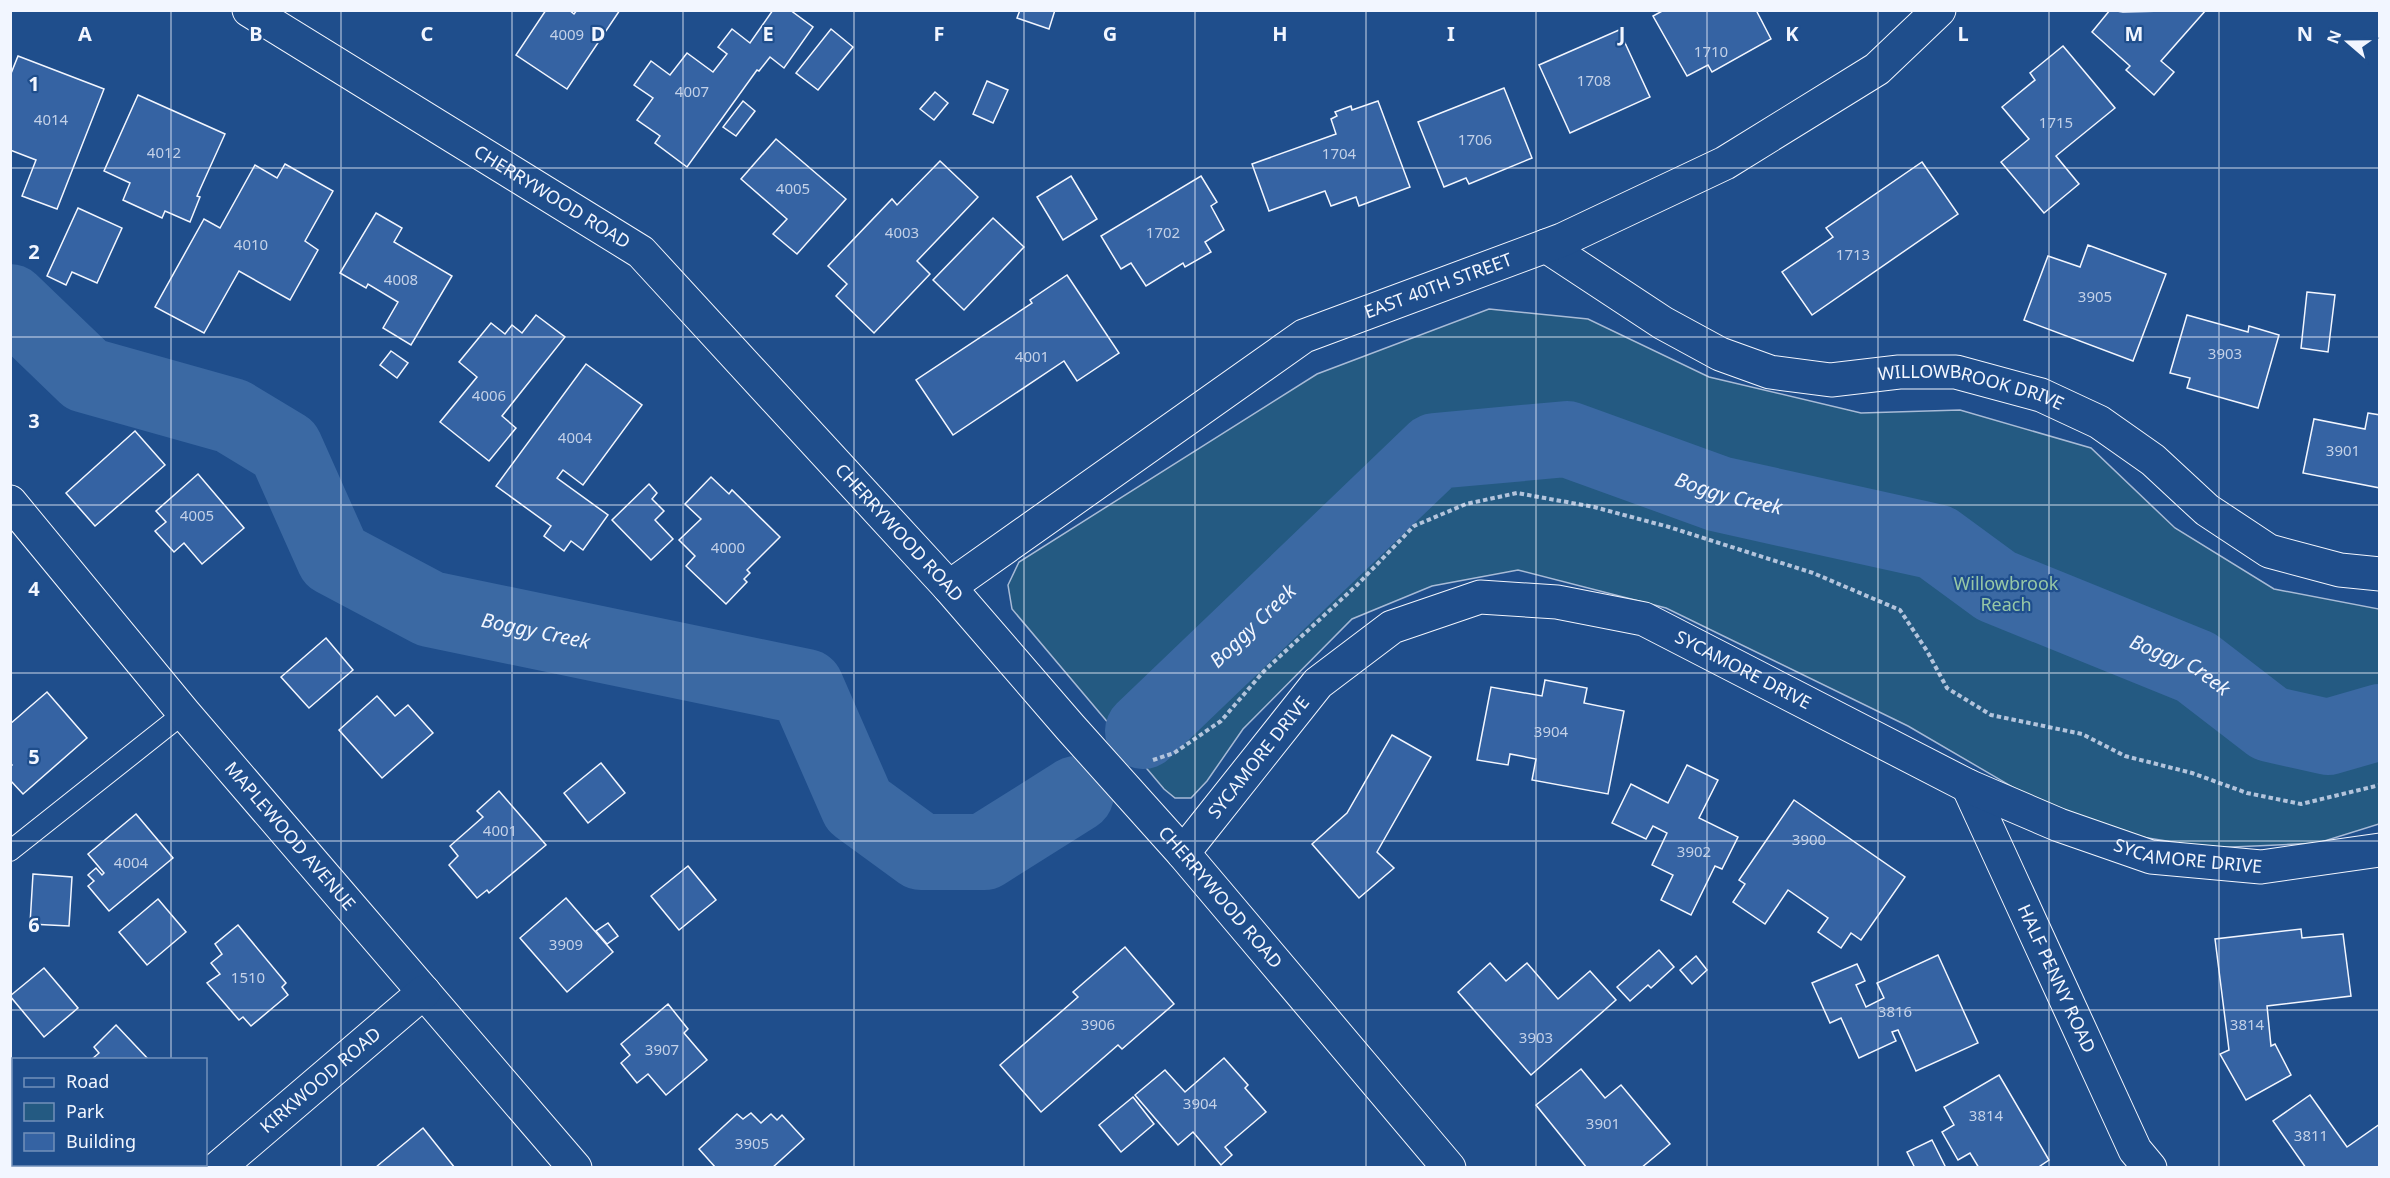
<svg xmlns="http://www.w3.org/2000/svg" width="2390" height="1178" viewBox="0 0 2390 1178" font-family="'Noto Sans',sans-serif">
  <rect width="100%" height="100%" fill="#1f4e8c"/>
  <polygon fill="#245a82" stroke="#a8bbd7" stroke-width="1.5" points="1489,309 1588,319 1709,377 1861,413 1960,410 2091,448 2175,528 2274,589 2379,609 2379,824 2318,843 2210,848 2123,834 2040,803 1908,726 1666,608 1518,570 1432,586 1352,619 1243,729 1207,781 1191,798 1175,798 1164,789 1012,609 1008,585 1019,562 1317,374"/>
  <g fill="none" stroke-linecap="round" stroke-linejoin="round">
    <g stroke="#3b69a3" stroke-width="76">
      <path id="s1" d="M10,302l76,73 146,41 53,32 49,110 96,51 376,78 52,119 63,46h63l92,-58"/>
      <path id="s2" d="M1143,731l292,-280 132,-12 152,55 217,48 60,44 200,81 74,57 58,13 52,-15"/>
    </g>
  </g>
  <g fill="#3563a3" stroke="#f2f6ff" stroke-width="1.5">
    <polygon points="546,10 569,10 574,14 577,10 620,10 567,89 516,55"/>
    <polygon points="773,10 790,10 813,27 784,68 770,57 759,71 757,70 687,167 655,143 660,136 637,120 653,98 634,85 651,61 670,75 687,53 713,72 727,54 718,47 732,29 750,43"/>
    <polygon points="1020,10 1055,10 1049,29 1017,18"/>
    <polygon points="1664,10 1756,10 1771,39 1712,72 1708,65 1687,76 1653,16"/>
    <polygon points="2110,10 2123,12 2206,10 2161,61 2174,72 2154,95 2126,70 2130,66 2092,32"/>
    <polygon points="831,29 853,47 818,90 796,73"/>
    <polygon points="1619,30 1650,97 1570,133 1539,65"/>
    <polygon points="2063,46 2115,108 2056,156 2079,184 2044,213 2001,162 2029,139 2002,107 2035,80 2030,73"/>
    <polygon points="18,56 104,89 57,209 22,196 36,160 10,150 10,76"/>
    <polygon points="987,81 1008,90 993,123 973,114"/>
    <polygon points="1504,88 1532,158 1469,184 1466,178 1444,187 1418,122"/>
    <polygon points="935,92 948,103 934,120 920,109"/>
    <polygon points="138,95 225,134 197,196 200,197 190,222 165,211 162,218 123,200 130,183 104,171"/>
    <polygon points="743,101 755,111 736,136 723,127"/>
    <polygon points="1378,101 1410,187 1359,206 1356,197 1331,206 1325,191 1269,211 1252,164 1336,134 1331,119 1337,116 1335,112 1351,106 1352,110"/>
    <polygon points="776,139 846,199 797,254 773,234 787,219 741,179"/>
    <polygon points="940,161 978,197 917,261 930,274 874,333 836,296 847,284 828,266 892,199 897,205"/>
    <polygon points="1922,162 1958,214 1812,315 1782,272 1833,237 1826,228"/>
    <polygon points="285,164 333,191 305,241 318,250 290,300 239,271 204,333 155,307 204,219 220,228 255,165 277,178"/>
    <polygon points="1071,176 1097,219 1063,240 1037,197"/>
    <polygon points="1201,176 1217,202 1211,206 1224,230 1205,242 1211,252 1185,267 1183,263 1146,286 1131,263 1121,269 1101,236"/>
    <polygon points="78,208 122,228 97,283 72,272 66,285 47,276"/>
    <polygon points="376,213 402,228 394,242 452,276 411,345 383,328 398,302 368,284 366,288 340,273"/>
    <polygon points="993,218 1024,247 964,310 933,280"/>
    <polygon points="2088,245 2166,274 2133,361 2024,320 2048,256 2080,267"/>
    <polygon points="1067,275 1119,353 1077,381 1064,361 953,435 916,380 1032,303 1030,300"/>
    <polygon points="2307,292 2335,295 2328,352 2301,348"/>
    <polygon points="536,315 565,337 502,416 516,428 489,461 440,422 477,377 459,362 491,323 505,334 512,325 522,333"/>
    <polygon points="2187,315 2248,332 2249,326 2279,335 2258,408 2187,388 2190,378 2170,373"/>
    <polygon points="391,351 408,363 397,378 380,365"/>
    <polygon points="586,364 642,405 583,485 563,470 557,478 608,515 583,550 571,541 564,551 544,536 551,526 496,486"/>
    <polygon points="2368,413 2380,415 2380,488 2303,473 2314,419 2365,429"/>
    <polygon points="135,431 165,465 95,526 66,493"/>
    <polygon points="198,474 244,528 202,564 184,543 174,552 155,531 166,522 156,511"/>
    <polygon points="711,477 729,494 732,490 780,537 747,570 750,573 744,579 747,582 726,604 686,566 695,556 679,540 701,519 685,504"/>
    <polygon points="649,484 657,493 652,499 664,511 655,520 673,539 651,560 612,520"/>
    <polygon points="326,638 353,670 309,708 281,677"/>
    <polygon points="1545,680 1587,688 1584,703 1624,711 1608,794 1532,780 1536,759 1510,754 1508,765 1477,760 1491,687 1542,696"/>
    <polygon points="47,692 87,738 23,794 10,780 10,766 12,765 10,762 10,724"/>
    <polygon points="377,696 395,716 408,705 433,733 382,778 339,730"/>
    <polygon points="1392,735 1431,757 1377,852 1394,868 1359,898 1312,844 1347,813"/>
    <polygon points="601,763 625,793 588,823 564,793"/>
    <polygon points="1687,765 1718,780 1699,818 1738,837 1722,869 1715,866 1691,915 1661,900 1673,875 1652,865 1667,833 1653,826 1646,839 1612,823 1631,784 1668,803"/>
    <polygon points="499,791 546,845 489,893 487,890 477,898 449,865 458,856 450,846 483,817 477,811"/>
    <polygon points="1794,800 1905,877 1861,940 1851,933 1841,948 1818,932 1828,918 1788,890 1765,924 1733,902 1745,884 1739,880"/>
    <polygon points="136,814 173,858 109,911 88,886 94,881 88,875 96,868 102,875 104,873 88,854"/>
    <polygon points="688,866 716,900 679,930 651,896"/>
    <polygon points="33,874 72,877 69,926 30,924"/>
    <polygon points="566,898 613,952 567,992 520,938"/>
    <polygon points="158,899 186,932 147,965 119,932"/>
    <polygon points="608,923 618,936 607,944 596,931"/>
    <polygon points="238,925 286,983 282,987 288,995 251,1026 243,1017 239,1020 207,983 220,974 211,963 222,954 215,944"/>
    <polygon points="2301,929 2302,938 2343,934 2351,996 2267,1006 2271,1046 2275,1044 2291,1075 2246,1100 2220,1054 2229,1050 2215,939"/>
    <polygon points="1125,947 1174,1004 1122,1049 1118,1045 1041,1112 1000,1065 1078,997 1073,992"/>
    <polygon points="1659,950 1674,967 1651,988 1648,985 1630,1001 1617,987"/>
    <polygon points="1938,955 1978,1043 1916,1071 1898,1030 1892,1032 1896,1041 1859,1058 1841,1018 1830,1023 1812,983 1857,964 1865,981 1856,985 1866,1007 1884,998 1877,983"/>
    <polygon points="1696,956 1707,970 1692,984 1680,970"/>
    <polygon points="1490,963 1506,981 1527,963 1558,999 1590,971 1616,1000 1531,1075 1458,992"/>
    <polygon points="44,968 78,1008 44,1037 10,996"/>
    <polygon points="668,1004 688,1029 684,1033 707,1060 666,1095 648,1074 637,1083 621,1063 630,1055 621,1044"/>
    <polygon points="116,1025 149,1060 92,1059 99,1053 94,1047"/>
    <polygon points="1224,1058 1248,1085 1245,1088 1266,1112 1225,1147 1232,1155 1221,1165 1193,1132 1178,1145 1135,1095 1165,1070 1185,1092"/>
    <polygon points="1581,1069 1605,1098 1621,1085 1670,1144 1641,1168 1587,1168 1536,1105"/>
    <polygon points="1999,1075 2049,1160 2037,1168 1979,1168 1970,1153 1958,1160 1942,1132 1954,1125 1944,1107"/>
    <polygon points="14,1092 14,1164 79,1164 80,1166 16,1168 10,1161 10,1094"/>
    <polygon points="2310,1095 2347,1147 2380,1124 2380,1168 2306,1168 2273,1121"/>
    <polygon points="1133,1097 1154,1124 1121,1152 1099,1125"/>
    <polygon points="751,1113 761,1123 771,1114 777,1120 782,1115 804,1139 772,1168 716,1168 699,1149 737,1114 743,1119"/>
    <polygon points="423,1128 455,1168 376,1168 376,1167"/>
    <polygon points="1932,1140 1946,1168 1915,1168 1907,1152"/>
  </g>
  <g fill="none" stroke-linecap="round" stroke-linejoin="round">
    <g stroke="#f2f6ff" stroke-width="22">
      <polyline id="service" points="10,851 184,713"/>
    </g>
    <g stroke="#f2f6ff" stroke-width="35">
      <g id="minor">
        <path id="s3" d="M249,10l392,242 308,335 121,140 113,126 266,315"/>
        <path id="s4" d="M1546,246l117,77 57,31 50,18 61,8 68,-8h57l85,23 58,27 54,38 54,50 62,41 71,19 40,4"/>
        <path id="s5" d="M10,502l174,211 391,455"/>
        <path id="s6" d="M949,587l355,-251 258,-96 163,-77 152,-94 62,-59"/>
        <path id="s7" d="M1968,786l167,364 15,18"/>
        <path id="s8" d="M1183,853l135,-170 74,-56 88,-30 77,5 87,17 324,167 91,39 92,32 110,10 119,-17"/>
        <path id="s9" d="M218,1168l206,-176"/>
      </g>
    </g>
    <polyline stroke="#b3c4dc" stroke-width="4" stroke-dasharray="4.5 3" stroke-linecap="butt" points="1153,760 1174,753 1221,721 1264,671 1357,585 1414,526 1466,504 1517,493 1594,507 1669,527 1813,573 1900,610 1927,651 1947,688 1991,715 2082,734 2125,756 2192,773 2247,793 2301,804 2380,785"/>
    <use href="#service" stroke="#1f4e8c" stroke-width="20"/>
    <use href="#minor" stroke="#1f4e8c" stroke-width="33"/>
  </g>
  <path fill="none" stroke="#f2f6ff" stroke-width="1.5" stroke-opacity="0.55" d="M171,10v1050M341,10v1158M512,10v1158M683,10v1158M854,10v1158M1024,10v1158M1195,10v1158M1366,10v1158M1536,10v1158M1707,10v1158M1878,10v1158M2049,10v1158M2219,10v1158M10,168h2370M10,337h2370M10,505h2370M10,673h2370M10,841h2370M10,1010h2370M171,1164v4"/>
  <g text-anchor="middle" stroke-width="4.5" stroke-linejoin="round" paint-order="stroke">
    <g font-size="15" fill="#c3d1e8">
      <text x="567" y="40">4009</text>
      <text x="1711" y="57">1710</text>
      <text x="1594" y="86">1708</text>
      <text x="692" y="97">4007</text>
      <text x="51" y="125">4014</text>
      <text x="2056" y="128">1715</text>
      <text x="1475" y="145">1706</text>
      <text x="164" y="158">4012</text>
      <text x="1339" y="159">1704</text>
      <text x="793" y="194">4005</text>
      <text x="902" y="238">4003</text>
      <text x="1163" y="238">1702</text>
      <text x="251" y="250">4010</text>
      <text x="1853" y="260">1713</text>
      <text x="401" y="285">4008</text>
      <text x="2095" y="302">3905</text>
      <text x="2225" y="359">3903</text>
      <text x="1032" y="362">4001</text>
      <text x="489" y="401">4006</text>
      <text x="575" y="443">4004</text>
      <text x="2343" y="456">3901</text>
      <text x="197" y="521">4005</text>
      <text x="728" y="553">4000</text>
      <text x="1551" y="737">3904</text>
      <text x="500" y="836">4001</text>
      <text x="1809" y="845">3900</text>
      <text x="1694" y="857">3902</text>
      <text x="131" y="868">4004</text>
      <text x="566" y="950">3909</text>
      <text x="248" y="983">1510</text>
      <text x="1895" y="1017">3816</text>
      <text x="1098" y="1030">3906</text>
      <text x="2247" y="1030">3814</text>
      <text x="1536" y="1043">3903</text>
      <text x="662" y="1055">3907</text>
      <text x="1200" y="1109">3904</text>
      <text x="1986" y="1121">3814</text>
      <text x="1603" y="1129">3901</text>
      <text x="2311" y="1141">3811</text>
      <text x="752" y="1149">3905</text>
    </g>
    <g font-size="18" fill="#f2f6ff" stroke="#1f4e8c">
      <text dy="6" stroke="none"><textPath href="#s3" startOffset="356">CHERRYWOOD ROAD</textPath></text>
      <text dy="6" stroke="none"><textPath href="#s6" startOffset="578">EAST 40TH STREET</textPath></text>
      <text dy="6" stroke="none"><textPath href="#s4" startOffset="462">WILLOWBROOK DRIVE</textPath></text>
      <text dy="6" stroke="none"><textPath href="#s3" startOffset="842">CHERRYWOOD ROAD</textPath></text>
      <text dy="6" stroke="none"><textPath href="#s8" startOffset="680">SYCAMORE DRIVE</textPath></text>
      <text dy="6" stroke="none"><textPath href="#s8" startOffset="122">SYCAMORE DRIVE</textPath></text>
      <text dy="6" stroke="none"><textPath href="#s5" startOffset="436">MAPLEWOOD AVENUE</textPath></text>
      <text dy="6" stroke="none"><textPath href="#s8" startOffset="1166">SYCAMORE DRIVE</textPath></text>
      <text dy="6" stroke="none"><textPath href="#s3" startOffset="1328">CHERRYWOOD ROAD</textPath></text>
      <text dy="6" stroke="none"><textPath href="#s7" startOffset="212">HALF PENNY ROAD</textPath></text>
      <text dy="6" stroke="none"><textPath href="#s9" startOffset="135">KIRKWOOD ROAD</textPath></text>
    </g>
    <g font-size="18" fill="#97c8a6" stroke="#1f4e8c">
      <text x="2006" y="590">Willowbrook<tspan x="2006" dy="21">Reach</tspan></text>
    </g>
    <g font-size="20" font-style="italic" fill="#f2f6ff" stroke="#1f4e8c">
      <text dy="7" stroke="none"><textPath href="#s2" startOffset="708">Boggy Creek</textPath></text>
      <text dy="7" stroke="none"><textPath href="#s2" startOffset="152">Boggy Creek</textPath></text>
      <text dy="7" stroke="none"><textPath href="#s1" startOffset="656">Boggy Creek</textPath></text>
      <text dy="7" stroke="none"><textPath href="#s2" startOffset="1196">Boggy Creek</textPath></text>
    </g>
  </g>
  <g font-size="20" text-anchor="middle" font-weight="bold" fill="#f2f6ff" stroke="#1f4e8c" stroke-width="4.5" stroke-linejoin="round" paint-order="stroke">
    <text x="85" y="41">A</text>
    <text x="256" y="41">B</text>
    <text x="427" y="41">C</text>
    <text x="598" y="41">D</text>
    <text x="768" y="41">E</text>
    <text x="939" y="41">F</text>
    <text x="1110" y="41">G</text>
    <text x="1280" y="41">H</text>
    <text x="1451" y="41">I</text>
    <text x="1622" y="41">J</text>
    <text x="1792" y="41">K</text>
    <text x="1963" y="41">L</text>
    <text x="2134" y="41">M</text>
    <text x="2305" y="41">N</text>
    <text x="34" y="91">1</text>
    <text x="34" y="259">2</text>
    <text x="34" y="428">3</text>
    <text x="34" y="596">4</text>
    <text x="34" y="764">5</text>
    <text x="34" y="932">6</text>
  </g>
  <rect width="2390" height="1178" fill="none" stroke="#f2f6ff" stroke-width="24"/>
  <rect x="12" y="1058" width="195" height="108" fill="#1f4e8c" stroke="#7391ba" stroke-width="1.5"/>
  <rect x="24" y="1078" width="30" height="9" fill="#1f4e8c" stroke="#7391ba" stroke-width="1.5"/>
  <text x="66" y="1088" font-size="18" fill="#f2f6ff">Road</text>
  <rect x="24" y="1103" width="30" height="18" fill="#245a82" stroke="#7391ba" stroke-width="1.5"/>
  <text x="66" y="1118" font-size="18" fill="#f2f6ff">Park</text>
  <rect x="24" y="1133" width="30" height="18" fill="#3563a3" stroke="#7391ba" stroke-width="1.5"/>
  <text x="66" y="1148" font-size="18" fill="#f2f6ff">Building</text>
  <g transform="translate(2348 42) rotate(290)" stroke="#1f4e8c" stroke-width="4.5" paint-order="stroke">
  <path d="M0-4.5L10 22L0 15L-10 22Z" fill="#f2f6ff"/>
  <text y="-9" font-size="16" font-weight="bold" text-anchor="middle" fill="#f2f6ff">N</text>
  </g>
</svg>
